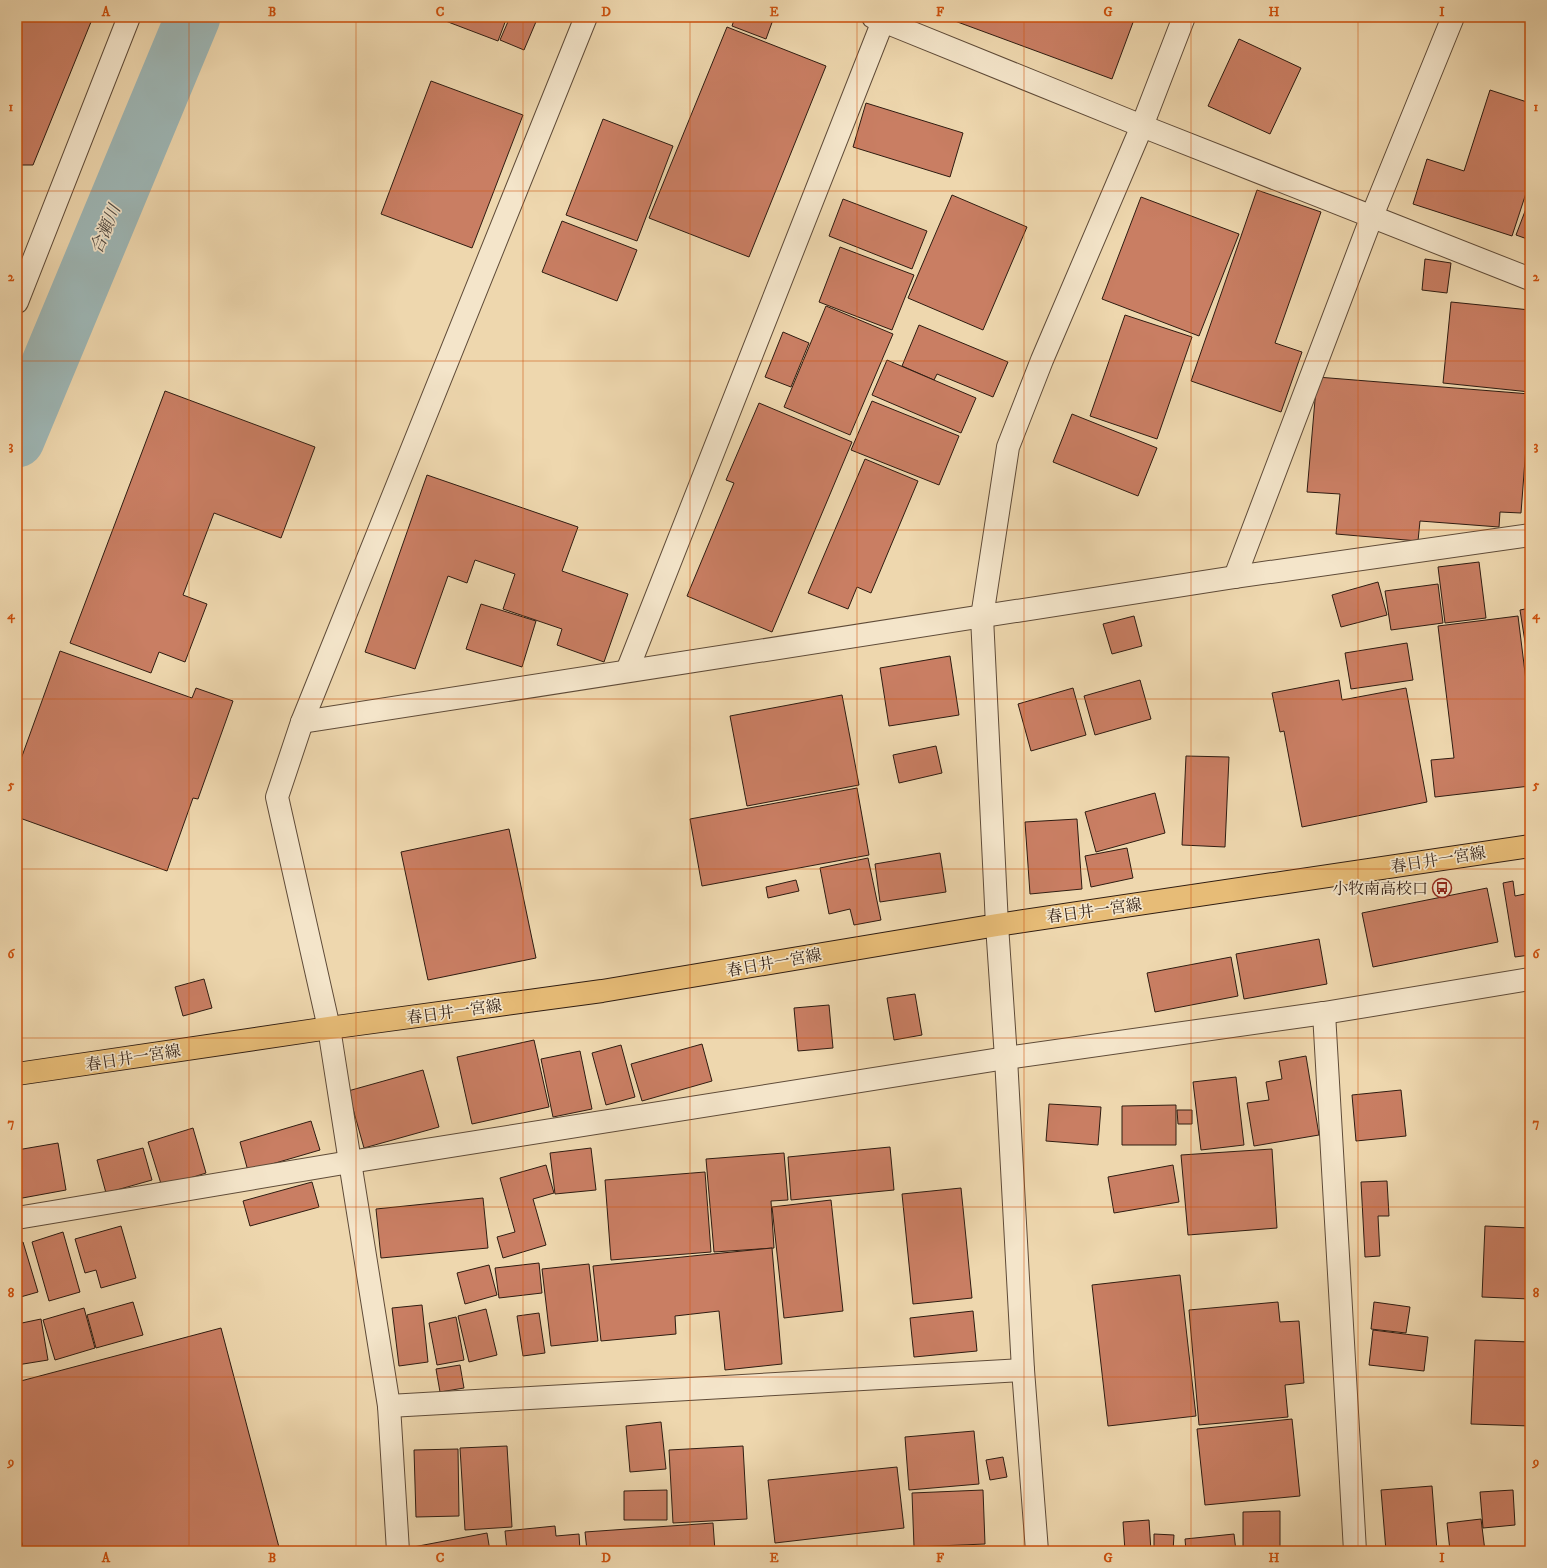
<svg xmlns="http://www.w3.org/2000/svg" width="1547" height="1568" viewBox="0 0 1547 1568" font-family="'IM FELL DW Pica','Noto Serif JP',serif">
  <rect width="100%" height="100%" fill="#eed7ae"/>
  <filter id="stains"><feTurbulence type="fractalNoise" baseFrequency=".005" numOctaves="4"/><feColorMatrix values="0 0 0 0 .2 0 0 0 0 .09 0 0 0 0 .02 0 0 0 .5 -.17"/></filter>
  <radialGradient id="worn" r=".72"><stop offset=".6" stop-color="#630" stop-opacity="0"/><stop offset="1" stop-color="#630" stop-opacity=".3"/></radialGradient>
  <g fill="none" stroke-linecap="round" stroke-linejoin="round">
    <polyline stroke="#9eb7b6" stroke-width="55" points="17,440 193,17"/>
  </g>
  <g fill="#c97e63" stroke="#2f1c11">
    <polygon points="17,17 93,17 33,165 17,165"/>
    <polygon points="435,17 507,17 498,41"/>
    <polygon points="510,17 538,17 524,50 500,40"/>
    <polygon points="735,17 774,17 766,39 732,26"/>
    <polygon points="944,17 1135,17 1112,79"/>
    <polygon points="727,27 826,66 749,257 649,218"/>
    <polygon points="1239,39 1301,68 1270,134 1208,106"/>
    <polygon points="431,81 523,115 472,248 381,214"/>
    <polygon points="1490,90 1530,103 1530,181 1512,236 1413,204 1427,159 1464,171"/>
    <polygon points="866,103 963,133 950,177 853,147"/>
    <polygon points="603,119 673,146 637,241 566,215"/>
    <polygon points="1530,186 1530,202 1525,200"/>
    <polygon points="1257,190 1321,212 1275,343 1302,352 1281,412 1191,381"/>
    <polygon points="952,195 1027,227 983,330 908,298"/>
    <polygon points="1141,197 1239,234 1199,336 1102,299"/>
    <polygon points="843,199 927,231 912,269 829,236"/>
    <polygon points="1527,206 1530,207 1530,240 1516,235"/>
    <polygon points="562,221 637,250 617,301 542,272"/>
    <polygon points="840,247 914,275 892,330 819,302"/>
    <polygon points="1425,259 1451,263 1447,293 1422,290"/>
    <polygon points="1451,302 1530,310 1530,392 1443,383"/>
    <polygon points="826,306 893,334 850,435 784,407"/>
    <polygon points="1125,315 1192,337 1157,439 1090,416"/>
    <polygon points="919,325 1008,362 993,397 937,374 934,380 902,366"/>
    <polygon points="783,332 809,343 791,387 765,377"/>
    <polygon points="887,360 976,398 961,433 872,395"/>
    <polygon points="1317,377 1530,394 1521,513 1500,512 1499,527 1420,521 1418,541 1336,534 1340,494 1307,492"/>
    <polygon points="165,391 315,447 281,538 214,513 183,595 207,604 185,662 159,652 151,673 70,643"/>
    <polygon points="872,401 959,436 939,485 851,450"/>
    <polygon points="759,403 852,442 772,632 687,596 734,483 726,480"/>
    <polygon points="1072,414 1157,448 1138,496 1053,462"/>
    <polygon points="865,459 918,481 871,593 857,587 848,609 808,593"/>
    <polygon points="427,475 578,527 562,571 628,594 604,662 557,645 562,629 503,609 515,574 475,560 467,583 448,576 415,669 365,652"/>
    <polygon points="1479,562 1486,618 1445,623 1438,567"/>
    <polygon points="1378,582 1387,615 1341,627 1332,595"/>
    <polygon points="1438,584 1443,623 1391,630 1385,591"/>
    <polygon points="481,604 536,621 522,667 466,649"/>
    <polygon points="1530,608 1530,674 1520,610"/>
    <polygon points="1134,616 1142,646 1112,654 1103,624"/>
    <polygon points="1518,616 1530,713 1530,786 1435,797 1431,760 1454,758 1438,626"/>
    <polygon points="1407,643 1413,680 1351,689 1345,653"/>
    <polygon points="60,651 192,698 196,688 233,701 198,799 193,798 167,871 17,817 17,770"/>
    <polygon points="950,656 959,715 889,726 880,668"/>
    <polygon points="1140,680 1151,719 1095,735 1084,696"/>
    <polygon points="1339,680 1342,700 1406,688 1427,802 1302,827 1284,731 1280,732 1272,693"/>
    <polygon points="1073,688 1086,735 1031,751 1018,704"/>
    <polygon points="842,695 859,785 747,806 730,716"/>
    <polygon points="936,746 942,773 899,783 893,755"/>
    <polygon points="1186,756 1229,757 1225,847 1182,845"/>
    <polygon points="857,788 869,855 702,886 690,819"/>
    <polygon points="1155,793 1165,833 1096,852 1085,812"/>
    <polygon points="1077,819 1082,889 1030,894 1025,822"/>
    <polygon points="509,829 536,958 428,980 401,852"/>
    <polygon points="1127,848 1133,878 1091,887 1085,856"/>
    <polygon points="940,853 946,892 880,902 875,864"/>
    <polygon points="868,858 881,920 854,925 850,909 829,914 820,868"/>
    <polygon points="796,880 799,891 768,898 766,887"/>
    <polygon points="1513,881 1515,896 1530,893 1530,955 1515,957 1503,883"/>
    <polygon points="1487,888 1498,942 1373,967 1362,913"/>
    <polygon points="1319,939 1327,984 1244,999 1236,954"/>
    <polygon points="1231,957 1238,996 1155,1012 1147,973"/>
    <polygon points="204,979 212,1008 183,1016 175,987"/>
    <polygon points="915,994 922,1035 894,1040 887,998"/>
    <polygon points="829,1005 833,1048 798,1051 794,1008"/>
    <polygon points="534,1040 549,1107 472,1124 457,1057"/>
    <polygon points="702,1044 712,1081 642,1101 631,1064"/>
    <polygon points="621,1045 635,1097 606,1105 592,1053"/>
    <polygon points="580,1051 592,1109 553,1117 541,1059"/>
    <polygon points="1306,1056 1319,1135 1254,1146 1247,1103 1269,1100 1266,1082 1282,1079 1279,1061"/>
    <polygon points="423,1070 439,1127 364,1148 348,1091"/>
    <polygon points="1236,1077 1244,1145 1201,1150 1193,1082"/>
    <polygon points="1401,1090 1406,1136 1356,1141 1352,1095"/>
    <polygon points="1049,1104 1101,1107 1098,1145 1046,1141"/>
    <polygon points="1176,1105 1176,1145 1122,1145 1122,1106"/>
    <polygon points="1177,1110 1192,1110 1192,1124 1178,1124"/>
    <polygon points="311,1121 320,1150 248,1171 240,1142"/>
    <polygon points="193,1128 206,1173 162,1187 148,1142"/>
    <polygon points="58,1143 66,1190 17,1199 17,1150"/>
    <polygon points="890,1147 894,1190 791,1200 788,1157"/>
    <polygon points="143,1148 152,1180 106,1193 97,1160"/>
    <polygon points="591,1148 596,1190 555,1194 550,1153"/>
    <polygon points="1272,1149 1277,1228 1188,1235 1181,1155"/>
    <polygon points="784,1153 788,1200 771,1201 774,1248 714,1252 706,1159"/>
    <polygon points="546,1165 554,1193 533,1199 546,1245 503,1258 497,1237 515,1232 500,1178"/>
    <polygon points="1173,1165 1179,1202 1114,1213 1108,1177"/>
    <polygon points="705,1172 711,1252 611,1260 605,1180"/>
    <polygon points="1387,1181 1389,1216 1378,1216 1380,1256 1365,1257 1361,1182"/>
    <polygon points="312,1182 319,1207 250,1226 243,1201"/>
    <polygon points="961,1188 972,1298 913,1304 902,1194"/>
    <polygon points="483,1198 488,1248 381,1258 376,1209"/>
    <polygon points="831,1200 843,1311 784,1318 772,1207"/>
    <polygon points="121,1226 136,1278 101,1288 96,1270 85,1273 75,1239"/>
    <polygon points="1485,1226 1530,1228 1530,1299 1482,1297"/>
    <polygon points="63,1232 80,1292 49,1301 32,1242"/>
    <polygon points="23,1242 38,1292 17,1298 17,1244"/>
    <polygon points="772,1248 782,1364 725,1370 719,1311 675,1316 676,1334 601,1341 593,1266"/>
    <polygon points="539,1263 542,1293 499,1298 495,1268"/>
    <polygon points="589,1264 598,1341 551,1346 542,1269"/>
    <polygon points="489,1265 497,1295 465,1304 457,1273"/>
    <polygon points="1180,1275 1196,1416 1108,1426 1092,1285"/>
    <polygon points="133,1302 143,1335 96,1348 87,1315"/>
    <polygon points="1278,1302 1280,1322 1299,1321 1304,1383 1285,1385 1288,1417 1199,1425 1189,1310"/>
    <polygon points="1374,1302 1410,1307 1406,1333 1371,1329"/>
    <polygon points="422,1305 428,1362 399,1366 392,1308"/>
    <polygon points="84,1308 95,1348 55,1360 43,1320"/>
    <polygon points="486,1309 497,1355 469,1362 458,1316"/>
    <polygon points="973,1311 977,1351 914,1357 910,1318"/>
    <polygon points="539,1313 545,1353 523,1356 517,1316"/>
    <polygon points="456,1317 464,1360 437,1365 429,1323"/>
    <polygon points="41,1319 48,1360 17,1365 17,1324"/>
    <polygon points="221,1328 280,1551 24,1551 17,1525 17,1382"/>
    <polygon points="1373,1330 1428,1337 1424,1371 1369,1365"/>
    <polygon points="1475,1340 1530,1342 1530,1426 1471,1424"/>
    <polygon points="460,1365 464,1388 440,1392 436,1369"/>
    <polygon points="1292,1419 1300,1496 1205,1505 1197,1429"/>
    <polygon points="661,1422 666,1469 630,1472 626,1426"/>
    <polygon points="974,1431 979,1484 909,1490 905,1437"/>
    <polygon points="507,1446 512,1527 465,1530 460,1448"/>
    <polygon points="743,1446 747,1519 673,1523 669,1450"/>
    <polygon points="458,1449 459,1516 416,1517 414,1450"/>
    <polygon points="1003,1457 1007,1477 990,1480 986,1460"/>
    <polygon points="897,1467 904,1528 775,1543 768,1480"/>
    <polygon points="1432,1486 1437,1551 1386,1551 1381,1490"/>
    <polygon points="667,1490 667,1520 624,1520 624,1491"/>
    <polygon points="983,1490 985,1544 914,1547 912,1493"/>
    <polygon points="1513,1490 1515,1525 1483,1528 1480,1492"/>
    <polygon points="1280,1511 1280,1551 1243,1551 1243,1512"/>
    <polygon points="1481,1519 1485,1551 1450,1551 1447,1523"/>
    <polygon points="1149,1520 1151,1551 1125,1551 1123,1522"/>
    <polygon points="713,1523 715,1551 587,1551 585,1532"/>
    <polygon points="555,1526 556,1536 579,1534 580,1551 507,1551 505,1531"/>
    <polygon points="487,1533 490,1551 409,1551 408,1548"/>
    <polygon points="1154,1534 1174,1535 1173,1551 1154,1551"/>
    <polygon points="1234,1534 1236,1551 1186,1551 1185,1539"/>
    <polygon points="1013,1547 1013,1551 949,1551"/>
  </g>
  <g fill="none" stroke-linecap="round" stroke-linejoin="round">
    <g stroke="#5f4b38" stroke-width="24">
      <g id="minor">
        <polyline points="873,17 1142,126 1530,279"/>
        <polyline points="17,302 129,17"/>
        <polyline points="1235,577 1372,216 1453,17"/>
        <polyline points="627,671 883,21"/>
        <polyline points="302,722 1235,577 1530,535"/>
        <polyline points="1324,1013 1355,1551"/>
        <polyline points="17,1218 350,1162 1006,1058 1324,1013 1530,979"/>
        <polyline points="389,1406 1023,1370"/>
        <polyline points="398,1551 389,1406 350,1162 329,1028 277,797 302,722 586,17"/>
        <polyline points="1037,1551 1023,1370 1006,1058 997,925 982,617 1008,447 1042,360 1142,126 1184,17"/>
      </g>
    </g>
    <g stroke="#2f1c11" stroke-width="24">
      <polyline id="major" points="17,1074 329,1028 602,991 997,925 1530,846"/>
    </g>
    <use href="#minor" stroke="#f4e5ca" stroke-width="22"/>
    <use href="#major" stroke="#e7bc77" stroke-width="22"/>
  </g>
  <path fill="none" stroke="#cc500d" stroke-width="1" stroke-opacity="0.55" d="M189,17v1534M356,17v1534M523,17v1534M690,17v1534M857,17v1534M1024,17v1534M1191,17v1534M1358,17v1534M17,191h1513M17,361h1513M17,530h1513M17,699h1513M17,869h1513M17,1038h1513M17,1207h1513M17,1377h1513"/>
  <defs>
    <g id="bus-ring" transform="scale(1)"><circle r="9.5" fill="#f4e5ca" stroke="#8f2418" stroke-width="1.5"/><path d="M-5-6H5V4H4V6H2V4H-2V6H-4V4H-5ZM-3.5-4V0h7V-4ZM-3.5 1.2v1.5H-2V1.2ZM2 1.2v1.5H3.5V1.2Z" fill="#8f2418"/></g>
  </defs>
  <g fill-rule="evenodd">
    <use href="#bus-ring" x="1442" y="888"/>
  </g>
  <g text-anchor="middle" stroke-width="3.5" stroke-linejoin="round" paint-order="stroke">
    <g font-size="16" fill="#2f1c11" stroke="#f4e5ca">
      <text transform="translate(1438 859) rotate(-9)" y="6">春日井一宮線</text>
      <text transform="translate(1094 910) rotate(-8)" y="6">春日井一宮線</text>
      <text transform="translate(774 962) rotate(-10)" y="6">春日井一宮線</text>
      <text transform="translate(454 1011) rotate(-8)" y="6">春日井一宮線</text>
      <text transform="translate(133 1057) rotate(-9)" y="6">春日井一宮線</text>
    </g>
    <g font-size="16" fill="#2f1c11" stroke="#f4e5ca" text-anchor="end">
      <text x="1428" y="894">小牧南高校口</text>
    </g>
    <g font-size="17" font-style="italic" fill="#504a43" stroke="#f4e5ca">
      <text transform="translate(105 229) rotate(-67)" y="6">合瀬川</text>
    </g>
  </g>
  <rect width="1547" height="1568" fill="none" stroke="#eed7ae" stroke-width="44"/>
  <rect x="22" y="22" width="1503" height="1524" fill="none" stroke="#cc500d" stroke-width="1.5"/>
  <g font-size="13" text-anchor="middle" font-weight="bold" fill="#cc500d">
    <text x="106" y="16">A</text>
    <text x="272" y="16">B</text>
    <text x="440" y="16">C</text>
    <text x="606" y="16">D</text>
    <text x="774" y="16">E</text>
    <text x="940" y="16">F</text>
    <text x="1108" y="16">G</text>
    <text x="1274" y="16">H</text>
    <text x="1442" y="16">I</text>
    <text x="11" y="111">1</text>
    <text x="1536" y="111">1</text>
    <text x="11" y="281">2</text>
    <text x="1536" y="281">2</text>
    <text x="11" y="450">3</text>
    <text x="1536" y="450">3</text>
    <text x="11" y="619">4</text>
    <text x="1536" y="619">4</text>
    <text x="11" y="789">5</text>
    <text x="1536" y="789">5</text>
    <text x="11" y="958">6</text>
    <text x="1536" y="958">6</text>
    <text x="11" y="1127">7</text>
    <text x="1536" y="1127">7</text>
    <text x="11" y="1297">8</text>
    <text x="1536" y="1297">8</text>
    <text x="11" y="1466">9</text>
    <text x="1536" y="1466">9</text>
    <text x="106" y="1562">A</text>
    <text x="272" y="1562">B</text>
    <text x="440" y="1562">C</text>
    <text x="606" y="1562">D</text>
    <text x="774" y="1562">E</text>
    <text x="940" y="1562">F</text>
    <text x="1108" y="1562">G</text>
    <text x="1274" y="1562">H</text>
    <text x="1442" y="1562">I</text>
  </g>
  <rect width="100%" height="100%" filter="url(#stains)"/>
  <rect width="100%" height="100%" fill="url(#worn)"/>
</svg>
